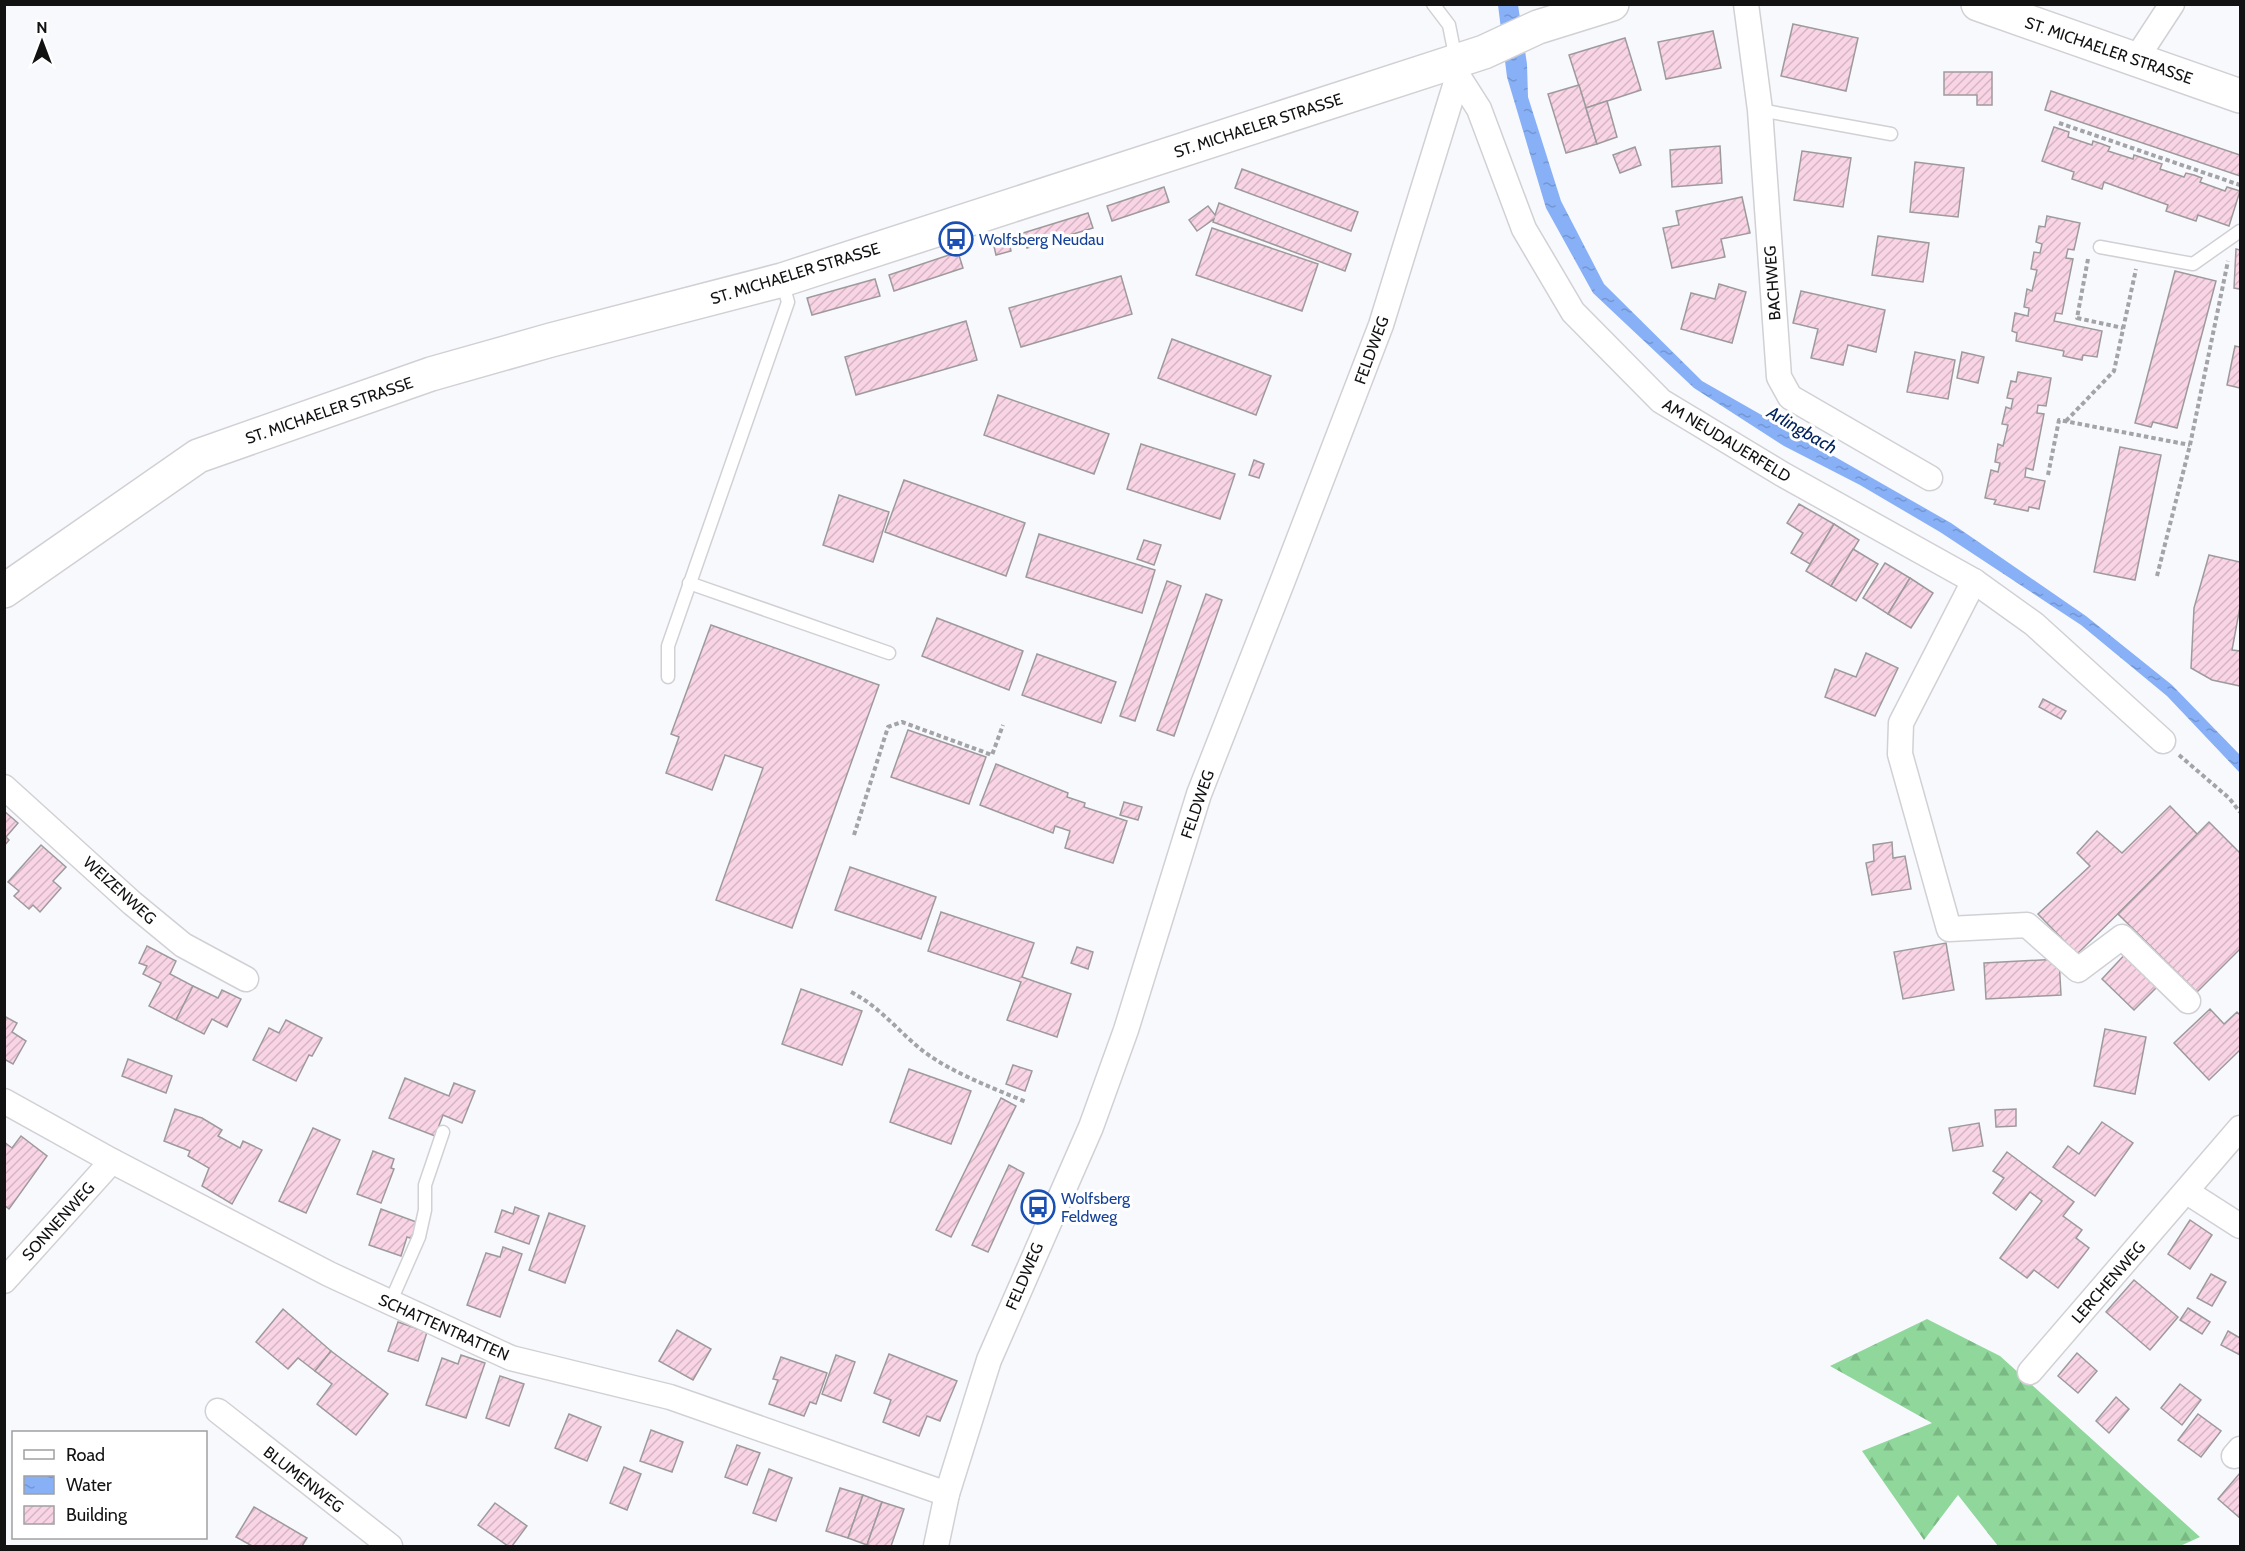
<svg xmlns="http://www.w3.org/2000/svg" width="2245" height="1551" viewBox="0 0 2245 1551" font-family="Cabin,sans-serif">
  <defs>
    <pattern id="forest-firs" width="22" height="20" patternUnits="userSpaceOnUse" patternTransform="scale(1.5)"><rect width="22" height="20" fill="#8fd79a"/><path d="M5 1l3.5 6h-7zM16 11l3.5 6h-7z" fill="#7ab884"/></pattern>
    <pattern id="water-ripples" width="26" height="14" patternUnits="userSpaceOnUse" patternTransform="scale(1.5)"><rect width="26" height="14" fill="#87b0f7"/><path d="M2 4q2-2 4 0t4 0M15 11q2-2 4 0t4 0" fill="none" stroke="#7496d3"/></pattern>
    <pattern id="building-hatch" width="6" height="6" patternUnits="userSpaceOnUse" patternTransform="scale(1.5)"><rect width="6" height="6" fill="#f9d4e4"/><path d="M-1 1l2-2M0 6l6-6M5 7l2-2" fill="none" stroke="#d4b5c3"/></pattern>
  </defs>
  <rect width="100%" height="100%" fill="#f8f9fd"/>
  <polygon fill="url(#forest-firs)" points="1927,1319 2000,1356 2200,1537 2180,1546 1998,1546 1958,1495 1924,1540 1862,1451 1932,1423 1830,1366"/>
  <polygon fill="url(#water-ripples)" points="1498,5 1518,5 1527,64 1528,97 1561,201 1604,284 1702,381 1951,523 2086,616 2172,685 2240,755 2240,773 2167,696 2081,625 1940,532 1860,485 1784,446 1694,388 1593,293 1546,208 1507,77"/>
  <g fill="url(#building-hatch)" stroke="#9e9a9c" stroke-width="1.5">
    <polygon points="1793,24 1858,38 1846,91 1781,76"/>
    <polygon points="1713,31 1721,68 1666,79 1658,42"/>
    <polygon points="1625,38 1641,90 1586,108 1569,55"/>
    <polygon points="1944,72 1992,72 1992,105 1977,105 1977,95 1944,95"/>
    <polygon points="1579,85 1597,144 1566,153 1548,94"/>
    <polygon points="2051,91 2240,155 2240,176 2045,110"/>
    <polygon points="1607,101 1617,137 1597,144 1586,108"/>
    <polygon points="2054,127 2069,132 2068,137 2092,145 2093,141 2102,144 2110,147 2108,151 2133,159 2134,155 2162,164 2160,169 2184,177 2186,173 2194,175 2202,178 2200,182 2225,191 2227,187 2240,191 2229,226 2198,215 2196,221 2166,211 2168,205 2104,182 2102,189 2072,179 2074,172 2042,161"/>
    <polygon points="1720,146 1722,183 1672,187 1670,150"/>
    <polygon points="1635,147 1641,165 1620,173 1613,155"/>
    <polygon points="1802,151 1851,158 1843,207 1794,200"/>
    <polygon points="1915,162 1964,168 1958,217 1910,212"/>
    <polygon points="1242,169 1358,212 1351,231 1235,188"/>
    <polygon points="1164,187 1169,202 1112,221 1107,206"/>
    <polygon points="1742,197 1750,233 1721,239 1725,257 1672,268 1663,228 1679,225 1676,211"/>
    <polygon points="1219,203 1351,254 1345,271 1213,222 1214,219 1197,231 1189,220 1208,206 1215,215"/>
    <polygon points="1088,213 1093,228 1027,248 1023,233"/>
    <polygon points="2047,216 2080,223 2074,250 2068,249 2067,253 2066,258 2073,259 2062,314 2056,313 2054,321 2102,331 2097,357 2083,355 2082,360 2063,356 2064,351 2016,341 2017,333 2012,331 2015,313 2028,316 2029,308 2024,307 2027,289 2032,291 2037,270 2031,269 2034,252 2040,253 2042,244 2036,242 2039,226 2045,227"/>
    <polygon points="1212,228 1318,264 1302,311 1196,275"/>
    <polygon points="1878,236 1929,243 1923,282 1872,275"/>
    <polygon points="1008,238 1011,251 996,255 993,242"/>
    <polygon points="2236,249 2240,250 2240,289 2234,288"/>
    <polygon points="958,252 963,268 894,291 889,275"/>
    <polygon points="2175,271 2216,281 2177,428 2153,422 2151,427 2135,423"/>
    <polygon points="1121,276 1132,314 1021,347 1009,308"/>
    <polygon points="875,279 880,296 812,315 807,298"/>
    <polygon points="1719,284 1746,292 1732,343 1681,329 1691,293 1715,299"/>
    <polygon points="1801,291 1885,310 1876,352 1848,345 1843,365 1811,358 1818,329 1793,323"/>
    <polygon points="966,321 977,360 856,395 845,357"/>
    <polygon points="1172,339 1271,376 1256,415 1158,378"/>
    <polygon points="2235,346 2240,347 2240,388 2227,385"/>
    <polygon points="1915,352 1955,360 1948,399 1907,392"/>
    <polygon points="1962,352 1984,357 1978,383 1957,378"/>
    <polygon points="2018,372 2051,378 2046,406 2038,405 2037,413 2044,414 2033,470 2026,468 2025,477 2045,481 2039,509 2029,507 2028,511 1994,504 1996,500 1985,498 1991,470 1998,472 2000,463 1995,462 1998,444 2003,446 2008,425 2002,424 2006,407 2011,409 2013,399 2007,398 2011,381 2016,382"/>
    <polygon points="998,395 1109,434 1094,474 984,435"/>
    <polygon points="1141,444 1235,474 1220,519 1127,489"/>
    <polygon points="2120,447 2161,455 2135,580 2094,572"/>
    <polygon points="1254,460 1264,464 1259,478 1249,475"/>
    <polygon points="904,480 1025,523 1006,576 885,532"/>
    <polygon points="839,495 889,512 873,562 823,545"/>
    <polygon points="1799,504 1834,524 1810,564 1791,553 1803,533 1787,523"/>
    <polygon points="1834,524 1859,540 1831,586 1806,571"/>
    <polygon points="1039,534 1155,570 1142,613 1026,577"/>
    <polygon points="1144,540 1161,545 1154,565 1137,559"/>
    <polygon points="1853,549 1878,564 1856,601 1831,586"/>
    <polygon points="2209,555 2240,562 2240,607 2232,650 2240,651 2240,686 2212,680 2191,668 2194,608"/>
    <polygon points="1885,563 1910,578 1888,614 1863,598"/>
    <polygon points="1910,578 1933,593 1911,628 1888,614"/>
    <polygon points="1167,581 1181,586 1135,721 1120,716"/>
    <polygon points="1206,594 1222,600 1174,736 1157,730"/>
    <polygon points="937,618 1023,651 1009,690 922,656"/>
    <polygon points="711,625 879,685 792,928 716,900 763,768 725,755 712,790 666,773 679,737 671,734"/>
    <polygon points="1866,653 1898,668 1875,716 1825,697 1835,669 1856,677"/>
    <polygon points="1037,654 1116,682 1101,723 1022,695"/>
    <polygon points="2043,699 2066,711 2061,719 2039,707"/>
    <polygon points="908,730 986,757 969,804 891,777"/>
    <polygon points="996,764 1068,793 1067,797 1085,803 1084,807 1127,821 1113,863 1065,848 1070,831 1055,826 1053,833 980,805"/>
    <polygon points="1124,802 1142,807 1138,820 1120,815"/>
    <polygon points="2170,806 2198,835 2077,954 2038,914 2090,866 2077,853 2097,831 2122,853"/>
    <polygon points="4,811 18,823 6,837 9,840 4,846"/>
    <polygon points="2209,822 2240,853 2240,949 2197,992 2118,914"/>
    <polygon points="1892,842 1893,858 1905,856 1911,889 1872,895 1866,863 1874,861 1873,845"/>
    <polygon points="41,845 66,867 53,881 61,888 40,912 33,905 29,909 14,896 19,891 8,882"/>
    <polygon points="850,867 936,897 921,939 835,910"/>
    <polygon points="941,912 1034,943 1022,977 1071,994 1057,1037 1007,1020 1021,982 928,951"/>
    <polygon points="1946,943 1954,990 1903,999 1894,952"/>
    <polygon points="147,946 176,961 170,974 193,986 176,1020 149,1006 161,983 143,974 147,966 139,963"/>
    <polygon points="1077,947 1093,952 1088,969 1071,963"/>
    <polygon points="2130,949 2163,981 2134,1010 2102,979"/>
    <polygon points="2059,959 2061,995 1986,999 1984,963"/>
    <polygon points="193,986 218,998 222,990 241,999 227,1027 212,1019 204,1034 176,1020"/>
    <polygon points="801,989 862,1011 842,1065 782,1044"/>
    <polygon points="2210,1009 2224,1024 2237,1012 2240,1015 2240,1050 2209,1080 2174,1043"/>
    <polygon points="4,1016 17,1023 12,1032 26,1041 13,1064 4,1059"/>
    <polygon points="286,1020 322,1038 312,1056 309,1055 296,1081 253,1060 269,1028 279,1033"/>
    <polygon points="2105,1029 2146,1037 2135,1094 2094,1086"/>
    <polygon points="128,1059 172,1076 166,1093 122,1076"/>
    <polygon points="1013,1065 1032,1071 1025,1091 1006,1084"/>
    <polygon points="909,1069 971,1091 951,1144 890,1122"/>
    <polygon points="405,1078 449,1096 454,1083 475,1091 462,1123 443,1115 435,1136 389,1118"/>
    <polygon points="1001,1098 1016,1106 951,1237 936,1230"/>
    <polygon points="175,1109 202,1118 222,1130 218,1136 240,1148 243,1141 262,1150 232,1204 202,1186 209,1168 188,1156 190,1151 164,1141"/>
    <polygon points="2016,1109 2016,1126 1996,1127 1995,1110"/>
    <polygon points="2102,1122 2133,1143 2095,1196 2053,1167 2068,1146 2079,1154"/>
    <polygon points="1979,1123 1983,1146 1953,1151 1949,1128"/>
    <polygon points="313,1128 340,1140 306,1213 279,1201"/>
    <polygon points="21,1136 47,1156 9,1209 4,1205 4,1142 12,1148"/>
    <polygon points="373,1151 394,1159 391,1168 394,1169 381,1203 357,1194"/>
    <polygon points="2007,1152 2074,1202 2063,1216 2082,1230 2076,1238 2089,1248 2058,1288 2034,1270 2027,1278 2000,1258 2042,1201 2030,1192 2016,1210 1993,1193 2004,1178 1993,1171"/>
    <polygon points="1009,1165 1024,1173 988,1252 972,1245"/>
    <polygon points="515,1207 539,1216 529,1244 495,1232 502,1210 513,1214"/>
    <polygon points="381,1209 419,1223 413,1239 407,1237 401,1256 369,1245"/>
    <polygon points="549,1213 585,1226 565,1283 529,1270"/>
    <polygon points="2190,1220 2212,1235 2190,1269 2168,1254"/>
    <polygon points="503,1247 522,1254 500,1317 467,1305 486,1253 500,1257"/>
    <polygon points="2211,1274 2226,1282 2212,1306 2197,1298"/>
    <polygon points="2134,1280 2178,1317 2150,1350 2106,1312"/>
    <polygon points="2188,1308 2210,1322 2202,1334 2180,1320"/>
    <polygon points="283,1309 331,1351 315,1371 298,1358 288,1369 256,1342"/>
    <polygon points="398,1322 427,1332 418,1361 388,1351"/>
    <polygon points="677,1330 711,1349 693,1380 659,1361"/>
    <polygon points="2228,1331 2240,1338 2240,1355 2221,1345"/>
    <polygon points="331,1351 388,1394 356,1435 317,1404 332,1384 315,1371"/>
    <polygon points="2077,1353 2097,1371 2078,1393 2058,1376"/>
    <polygon points="889,1354 957,1381 940,1421 927,1416 919,1436 883,1422 891,1400 874,1393"/>
    <polygon points="461,1355 485,1363 466,1418 426,1405 442,1358 458,1364"/>
    <polygon points="836,1355 855,1362 841,1401 822,1394"/>
    <polygon points="781,1357 827,1373 816,1404 810,1402 804,1416 769,1404 778,1380 773,1379"/>
    <polygon points="500,1376 524,1384 509,1426 486,1418"/>
    <polygon points="2180,1384 2201,1400 2182,1425 2161,1408"/>
    <polygon points="2116,1397 2129,1409 2109,1433 2096,1421"/>
    <polygon points="569,1414 601,1427 587,1461 555,1448"/>
    <polygon points="2198,1414 2221,1431 2201,1457 2178,1440"/>
    <polygon points="651,1430 683,1442 672,1472 640,1461"/>
    <polygon points="737,1445 760,1453 747,1485 725,1477"/>
    <polygon points="624,1467 641,1474 627,1510 610,1503"/>
    <polygon points="769,1469 792,1478 776,1521 753,1513"/>
    <polygon points="2240,1473 2240,1518 2218,1499"/>
    <polygon points="840,1488 863,1495 848,1538 826,1531"/>
    <polygon points="863,1495 882,1502 867,1545 848,1538"/>
    <polygon points="882,1502 904,1509 891,1546 872,1546 867,1545"/>
    <polygon points="495,1503 527,1526 512,1546 508,1546 478,1525"/>
    <polygon points="254,1507 307,1538 302,1546 252,1546 236,1537"/>
  </g>
  <g fill="none" stroke-linecap="round" stroke-linejoin="round">
    <g stroke="#d1d1d5" stroke-width="15">
      <g id="lane">
        <polyline points="1433,4 1449,25 1456,60"/>
        <polyline points="1760,110 1891,134"/>
        <polyline points="2100,247 2193,264 2240,231"/>
        <polyline points="689,583 889,653"/>
        <polyline points="668,677 668,646 788,302 782,281"/>
        <polyline points="390,1303 419,1237 425,1210 425,1185 443,1132"/>
      </g>
    </g>
    <g stroke="#d1d1d5" stroke-width="27">
      <g id="street">
        <polyline points="1746,4 1760,110 1779,377 1790,397 1930,478"/>
        <polyline points="2136,59 2172,4"/>
        <polyline points="1458,76 1479,109 1524,229 1573,312 1661,401 1782,474 1974,581 2034,624 2163,741"/>
        <polyline points="1974,581 1901,723 1900,754 1949,929 2027,925 2078,970 2122,937 2188,1001"/>
        <polyline points="4,787 132,903 183,945 246,979"/>
        <polyline points="4,1101 112,1161 329,1274 511,1358 670,1397 947,1494"/>
        <polyline points="2187,1192 2240,1226"/>
        <polyline points="4,1281 112,1161"/>
        <polyline points="2030,1372 2240,1128"/>
        <polyline points="218,1411 390,1546"/>
        <polyline points="2234,1456 2240,1449"/>
        <polyline points="936,1546 947,1494 989,1360 1091,1127 1126,1030 1199,794 1283,580 1381,325 1458,76 1456,61"/>
      </g>
    </g>
    <g stroke="#d1d1d5" stroke-width="36">
      <g id="secondary">
        <polyline points="1978,4 2240,96"/>
        <polyline points="4,591 198,456 431,374 551,340 782,280 1484,52 1538,27 1612,4"/>
      </g>
    </g>
    <g stroke="#a3a4a7" stroke-width="4" stroke-dasharray="4.5 3" stroke-linecap="butt">
      <polyline points="2059,123 2240,185"/>
      <polyline points="2088,259 2077,318 2123,328"/>
      <polyline points="2066,421 2114,371 2136,269"/>
      <polyline points="2048,475 2059,420 2190,445"/>
      <polyline points="2157,576 2190,445 2228,261"/>
      <polyline points="2179,755 2229,798 2240,812"/>
      <polyline points="854,835 888,727 902,722 992,755 1003,725"/>
      <path d="M851,992c33,17 50,44 79,64 30,20 63,32 96,46"/>
    </g>
    <use href="#lane" stroke="#fff" stroke-width="12"/>
    <use href="#street" stroke="#fff" stroke-width="24"/>
    <use href="#secondary" stroke="#fff" stroke-width="33"/>
  </g>
  <defs>
    <g id="bus-ring" transform="scale(1.725)"><circle r="9.5" fill="#fff" stroke="#1a4fb4" stroke-width="1.5"/><path d="M-5-6H5V4H4V6H2V4H-2V6H-4V4H-5ZM-3.5-4V0h7V-4ZM-3.5 1.2v1.5H-2V1.2ZM2 1.2v1.5H3.5V1.2Z" fill="#1a4fb4"/></g>
  </defs>
  <g fill-rule="evenodd">
    <use href="#bus-ring" x="956" y="239"/>
    <use href="#bus-ring" x="1038" y="1207"/>
  </g>
  <g text-anchor="middle" stroke-width="6" stroke-linejoin="round" paint-order="stroke">
    <g font-size="16" fill="#121213" stroke="#fff">
      <text transform="translate(2109 50) rotate(19)" y="6">ST. MICHAELER STRASSE</text>
      <text transform="translate(1258 125) rotate(-18)" y="6">ST. MICHAELER STRASSE</text>
      <text transform="translate(795 273) rotate(-17)" y="6">ST. MICHAELER STRASSE</text>
      <text transform="translate(1772 283) rotate(-94)" y="6">BACHWEG</text>
      <text transform="translate(1371 350) rotate(-70)" y="6">FELDWEG</text>
      <text transform="translate(329 410) rotate(-19)" y="6">ST. MICHAELER STRASSE</text>
      <text transform="translate(1727 440) rotate(31)" y="6">AM NEUDAUERFELD</text>
      <text transform="translate(1197 804) rotate(-71)" y="6">FELDWEG</text>
      <text transform="translate(120 890) rotate(42)" y="6">WEIZENWEG</text>
      <text transform="translate(58 1221) rotate(-48)" y="6">SONNENWEG</text>
      <text transform="translate(1024 1276) rotate(-67)" y="6">FELDWEG</text>
      <text transform="translate(2108 1282) rotate(-49)" y="6">LERCHENWEG</text>
      <text transform="translate(444 1327) rotate(24)" y="6">SCHATTENTRATTEN</text>
      <text transform="translate(304 1479) rotate(38)" y="6">BLUMENWEG</text>
    </g>
    <g font-size="16" fill="#164399" stroke="#fff" text-anchor="start">
      <text x="979" y="245">Wolfsberg Neudau</text>
      <text x="1061" y="1204">Wolfsberg<tspan x="1061" dy="18">Feldweg</tspan></text>
    </g>
    <g font-size="18" font-style="italic" fill="#042460" stroke="#fff">
      <text transform="translate(1802 430) rotate(30)" y="6">Arlingbach</text>
    </g>
  </g>
  <rect width="2245" height="1551" fill="none" stroke="#121213" stroke-width="12"/>
  <rect x="12" y="1431" width="195" height="108" fill="#ffffff" stroke="#a0a0a1" stroke-width="1.5"/>
  <rect x="24" y="1450" width="30" height="9" fill="#ffffff" stroke="#a0a0a1" stroke-width="1.5"/>
  <text x="66" y="1461" font-size="18" fill="#121213">Road</text>
  <rect x="24" y="1476" width="30" height="18" fill="url(#water-ripples)" stroke="#a0a0a1" stroke-width="1.5"/>
  <text x="66" y="1491" font-size="18" fill="#121213">Water</text>
  <rect x="24" y="1506" width="30" height="18" fill="url(#building-hatch)" stroke="#a0a0a1" stroke-width="1.5"/>
  <text x="66" y="1521" font-size="18" fill="#121213">Building</text>
  <g transform="translate(42 42)" stroke="#ffffff" stroke-width="4.5" paint-order="stroke">
  <path d="M0-4.5L10 22L0 15L-10 22Z" fill="#121213"/>
  <text y="-9" font-size="16" font-weight="bold" text-anchor="middle" fill="#121213">N</text>
  </g>
</svg>
